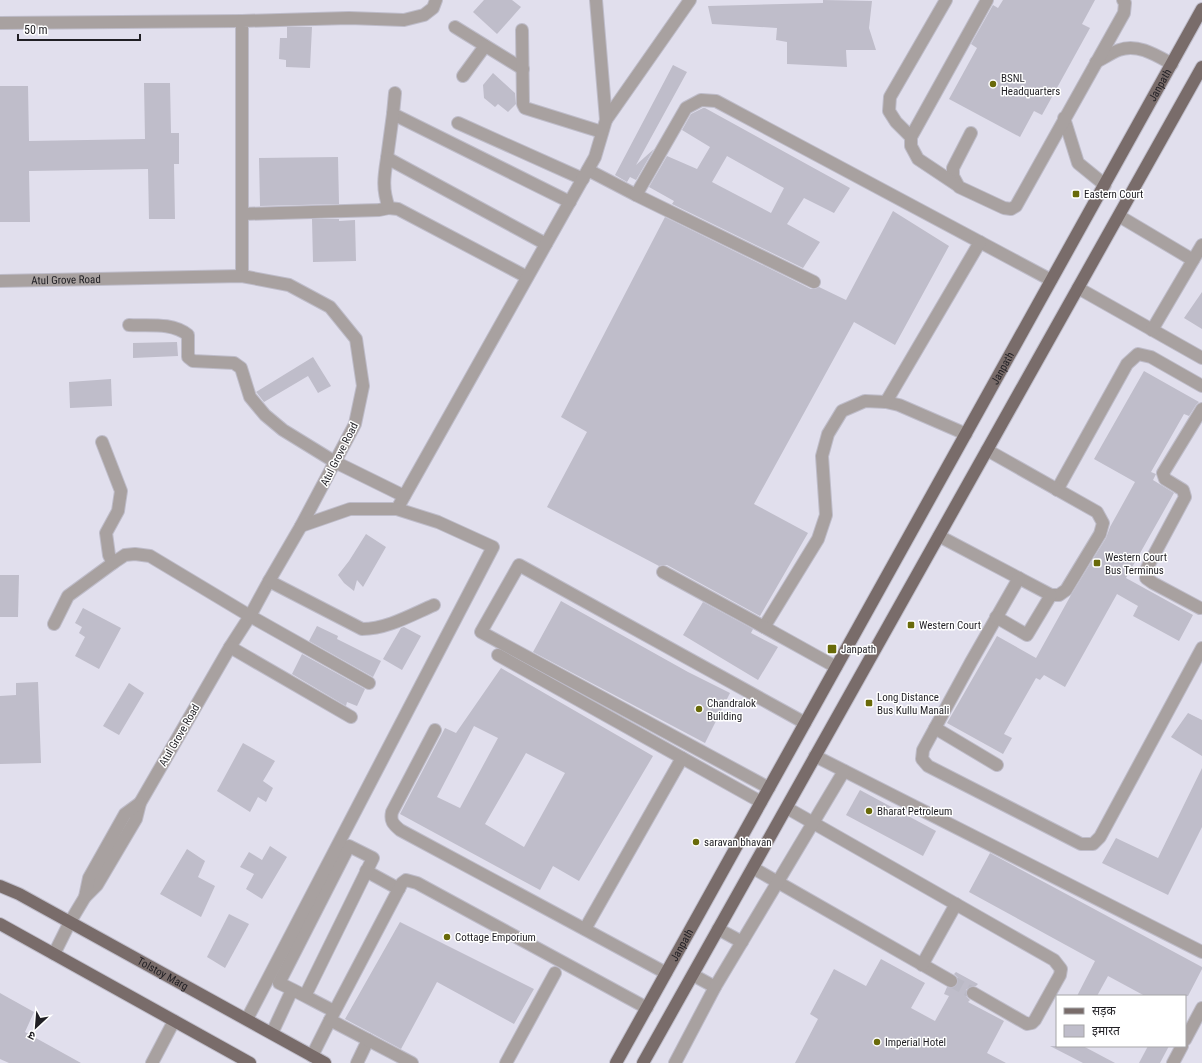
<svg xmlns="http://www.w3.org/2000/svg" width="1202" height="1063" viewBox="0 0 1202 1063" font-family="'Roboto Condensed','Noto Sans Devanagari',sans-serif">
  <rect width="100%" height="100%" fill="#e1dfed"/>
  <g fill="#bfbdca" fill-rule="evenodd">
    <polygon points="484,0 512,0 521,7 497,34 473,12"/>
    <polygon points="823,0 872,1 869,28 876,50 846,50 847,67 787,64 787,42 776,40 777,28 712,24 708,6 823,3"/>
    <polygon points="1003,0 1095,0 1082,24 1090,28 1042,115 1034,111 1020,137 949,99 977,48 971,44 993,5 998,8"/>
    <polygon points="287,27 312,27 310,68 286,67 286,60 279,59 280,38 287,38"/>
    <polygon points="673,65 687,72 636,165 654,149 636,180 630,177 627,182 615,175"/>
    <polygon points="493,73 515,93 516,104 508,112 498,104 495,107 484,98 483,85"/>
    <polygon points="144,83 170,83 171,133 179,133 179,164 174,164 175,219 149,219 148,169 29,171 30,222 0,222 0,86 28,86 29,141 145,139"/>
    <path d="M703,108h2l145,80 -16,25 -30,-15 -17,26 33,18 -17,26 -131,-64 2,-3 -25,-14 18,-31 30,13 13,-22 -28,-17 9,-16zM727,156l57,32 -13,25 -59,-31z"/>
    <polygon points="338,157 339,204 260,206 259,158"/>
    <polygon points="893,211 949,246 895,345 854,322 754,504 808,533 760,616 667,565 662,565 659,566 547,507 587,432 561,417 665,217 811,289 815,289 819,287 846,300"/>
    <polygon points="312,219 339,219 339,221 355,220 356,261 313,262"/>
    <polygon points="1202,292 1202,329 1184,318"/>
    <polygon points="177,342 178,356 133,358 133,343"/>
    <polygon points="313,357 331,386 318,393 308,376 264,402 257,393 256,392"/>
    <polygon points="1144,371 1199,402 1196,405 1189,416 1184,414 1151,472 1156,474 1153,480 1174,493 1126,578 1193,615 1179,641 1133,616 1138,606 1117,594 1065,687 1044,675 1040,680 1036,678 1004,734 1012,738 1003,754 947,723 997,636 1036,658 1071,595 1106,538 1110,527 1135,482 1094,459"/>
    <polygon points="111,379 112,406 70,408 69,382"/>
    <polygon points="366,534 386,547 363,587 357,580 354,591 344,583 338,575 349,561"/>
    <polygon points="0,575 19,575 18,617 0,617"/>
    <polygon points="561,601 688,672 730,693 705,743 533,652"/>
    <polygon points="703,602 753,629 751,633 778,647 758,680 683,635"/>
    <polygon points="83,608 121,628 99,669 75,656 85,637 79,633 82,627 75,623"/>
    <polygon points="317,626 338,636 337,639 381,661 373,677 309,641"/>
    <polygon points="404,627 421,636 402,670 383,659 401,628"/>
    <polygon points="302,654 365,689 357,706 347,702 346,706 292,674"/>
    <path d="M501,668l152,88 -74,125 -26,-15 -13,24 -140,-76 45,-86 11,5zM474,726l24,12 -38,70 -23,-11zM526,753l39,20 -41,74 -39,-23z"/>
    <polygon points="38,682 41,763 0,764 0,696 16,695 16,683"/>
    <polygon points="129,683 144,693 119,735 103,726"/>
    <polygon points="1188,713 1202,720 1202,756 1171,737"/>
    <polygon points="243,743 275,761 263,781 273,788 266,802 258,797 250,812 217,791"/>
    <polygon points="1202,768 1202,827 1168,895 1102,863 1116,838 1158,858"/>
    <polygon points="860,790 936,831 923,856 846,815"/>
    <polygon points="270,846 287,857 262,899 246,889 254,874 240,867 249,852 262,860"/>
    <polygon points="187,849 205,861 198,877 215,886 201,917 160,894"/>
    <polygon points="990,853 1202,967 1202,969 1188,996 1145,996 1108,976 1097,996 1077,996 1095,961 969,892"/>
    <polygon points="229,914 249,924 225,968 207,957"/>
    <polygon points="400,922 534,989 514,1024 437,982 401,1049 345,1019"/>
    <polygon points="881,959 925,983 911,1008 935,1021 949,996 944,994 947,987 954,988 958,984 958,978 954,974 956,972 978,984 976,986 970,986 966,990 966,996 970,1000 968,1002 1004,1021 987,1053 1006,1063 795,1063 818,1019 810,1014 834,969 866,986"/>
    <polygon points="0,993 34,1012 25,1032 81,1063 9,1063 0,1059"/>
    <polygon points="1050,1046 1083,1046 1115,1063 1083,1063"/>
    <polygon points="1148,1046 1169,1046 1160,1063 1139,1063"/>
  </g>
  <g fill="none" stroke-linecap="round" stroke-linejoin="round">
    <polyline stroke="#bab9c5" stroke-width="12" stroke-dasharray="12 6" stroke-linecap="butt" points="951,981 973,993"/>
    <g stroke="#bebcc9" stroke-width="14">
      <g id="minor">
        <polyline points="0,23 242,21"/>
        <polyline points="455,27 523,69"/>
        <polyline points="522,30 523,104 525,108 602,132"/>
        <path d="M1096,62c8,-4 15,-9 23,-12 18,-7 37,5 53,14"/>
        <polyline points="463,76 485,46"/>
        <polyline points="395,93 393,114 570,202"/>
        <polyline points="1064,118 1078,163 1105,185"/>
        <polyline points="606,120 690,0"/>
        <polyline points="458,123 583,179"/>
        <polyline points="971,133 953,168 953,176 959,187 1004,208 1011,209 1016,206 1124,13 1125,3 1123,0"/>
        <polyline points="911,137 896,122 889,111 890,97 946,0"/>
        <polyline points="387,158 393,114"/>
        <polyline points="588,170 636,195 814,282"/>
        <polyline points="957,185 918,159 911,146 911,137 987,0"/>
        <polyline points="636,195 686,108 701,100 716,101 1051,280"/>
        <polyline points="242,214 379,210 389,208"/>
        <polyline points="1119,216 1193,260"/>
        <polyline points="242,276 242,21 349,18 404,20 424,15 433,8 436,0"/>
        <path d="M527,277l-129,-68 -9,-1c-7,-19 -5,-31 -2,-50l159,86"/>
        <path id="s1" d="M0,281l242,-5 47,9 41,22 26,32 7,47 -8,38 -54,102 -32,55 -19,35 -20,31 -90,156 -4,16 -39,66 -12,12 -15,25 -16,32"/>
        <polyline points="1078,288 1202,358"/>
        <path d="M129,325c19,1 43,-3 59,10v22l5,4 41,2 7,5 9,29 15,18 18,15 52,32 69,34"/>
        <polyline points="1152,330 1202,245"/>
        <polyline points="886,402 899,405 966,434"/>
        <polyline points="102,442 121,491 118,511 106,533 109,555 113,563"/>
        <polyline points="1057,490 1127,364 1138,354 1151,357 1202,386"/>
        <polyline points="301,526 350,509 397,509 595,157 606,120 596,0"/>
        <polyline points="939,536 1051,595 1059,595 1066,590 1100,534 1103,523 1097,512 987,450"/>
        <polyline points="663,572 764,627 818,539 826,515 822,456 828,434 842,411 865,401 886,402 980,242"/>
        <polyline points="1019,578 971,662 923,750 922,759 928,766 1081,844 1093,844 1100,837 1202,648"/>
        <path d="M269,581l93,48c25,0 49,-14 72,-24"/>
        <polyline points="1200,608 1153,583 1146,578 1147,568 1185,497 1183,490 1165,479 1163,473 1202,409"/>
        <polyline points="996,617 1027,635 1051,595"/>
        <polyline points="54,624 68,596 113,563 125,555 135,554 150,556 250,616 369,683"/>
        <polyline points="764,627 836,667"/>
        <polyline points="230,647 351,717"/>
        <polyline points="498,655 761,802"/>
        <polyline points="935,728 997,765"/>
        <path d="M435,730l-43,82c-2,9 1,12 8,18l266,143"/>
        <polyline points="815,756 1202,952"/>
        <polyline points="769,788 481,632 519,565 805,723"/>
        <polyline points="787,808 1054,960 1061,969 1060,975 1035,1020 1032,1023 1027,1024 973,993"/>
        <polyline points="753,868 951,981"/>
        <polyline points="366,871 399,889"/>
        <polyline points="85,897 89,878 125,814 140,803"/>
        <polyline points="585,929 682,758"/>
        <polyline points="718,929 742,942"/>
        <polyline points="922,965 956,904"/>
        <polyline points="693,975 715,987"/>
        <path d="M305,996l68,-138 -24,-12 -70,137c19,9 37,19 55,28"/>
        <polyline points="247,1019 493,547 438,522 397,509"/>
        <polyline points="272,1033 292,990"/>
        <polyline points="1185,1040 1202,1008"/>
        <polyline points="312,1056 330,1020"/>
        <polyline points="152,1063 174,1021"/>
        <polyline points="357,1063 368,1040"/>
        <polyline points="412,1063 330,1020 402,883 406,880 417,883 647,1008"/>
        <polyline points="506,1063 555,973"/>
        <polyline points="675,1063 715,987 844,771"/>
        <polyline points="1173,1063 1182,1046"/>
      </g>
    </g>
    <g stroke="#bebcc9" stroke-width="14">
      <g id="major">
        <path id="s2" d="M0,886l19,8 306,169"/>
        <polyline points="0,924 250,1063"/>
        <path id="s3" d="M616,1063l586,-1054"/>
        <polyline points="643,1063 1202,67"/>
      </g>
    </g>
    <use href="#minor" stroke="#a8a1a0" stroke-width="12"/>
    <use href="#major" stroke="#796c6a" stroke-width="12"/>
  </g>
  <g fill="#696a09" stroke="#fff" stroke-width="1.5">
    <circle cx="993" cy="84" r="4"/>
    <rect x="1072" y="190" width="8" height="8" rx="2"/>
    <rect x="1093" y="559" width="8" height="8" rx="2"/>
    <rect x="907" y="621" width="8" height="8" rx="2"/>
    <rect x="827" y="644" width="10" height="10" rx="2"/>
    <rect x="865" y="699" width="8" height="8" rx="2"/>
    <circle cx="699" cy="709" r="4"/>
    <circle cx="869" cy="811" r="4"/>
    <circle cx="696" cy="842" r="4"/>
    <circle cx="447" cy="937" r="4"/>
    <circle cx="877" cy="1042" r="4"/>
  </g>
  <g text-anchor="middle" stroke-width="3" stroke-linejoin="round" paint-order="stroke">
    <g font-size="11" fill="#201f24" stroke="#fff" text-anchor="start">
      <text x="1001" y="82">BSNL<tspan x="1001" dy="13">Headquarters</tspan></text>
      <text x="1084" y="198">Eastern Court</text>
      <text x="1105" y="561">Western Court<tspan x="1105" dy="13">Bus Terminus</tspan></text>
      <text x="919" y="629">Western Court</text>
      <text x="841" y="653">Janpath</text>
      <text x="877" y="701">Long Distance<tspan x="877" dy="13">Bus Kullu Manali</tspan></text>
      <text x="707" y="707">Chandralok<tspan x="707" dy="13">Building</tspan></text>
      <text x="877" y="815">Bharat Petroleum</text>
      <text x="704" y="846">saravan bhavan</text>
      <text x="455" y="941">Cottage Emporium</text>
      <text x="885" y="1046">Imperial Hotel</text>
    </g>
    <g font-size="11" fill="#201f24" stroke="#fff">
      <text dy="4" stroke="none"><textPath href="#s3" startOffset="1119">Janpath</textPath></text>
      <text dy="4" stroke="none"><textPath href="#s1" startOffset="66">Atul Grove Road</textPath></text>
      <text dy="4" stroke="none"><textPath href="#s3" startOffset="795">Janpath</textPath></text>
      <text transform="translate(339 454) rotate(-63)" y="4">Atul Grove Road</text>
      <text transform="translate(179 735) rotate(-60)" y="4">Atul Grove Road</text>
      <text dy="4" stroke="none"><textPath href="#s3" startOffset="135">Janpath</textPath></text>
      <text dy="4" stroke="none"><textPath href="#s2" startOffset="185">Tolstoy Marg</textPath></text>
    </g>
  </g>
  <rect x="1056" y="995" width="130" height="52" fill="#ffffff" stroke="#a6a5a7"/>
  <rect x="1064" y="1008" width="20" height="6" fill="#796c6a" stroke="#a6a5a7"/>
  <text x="1092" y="1015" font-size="12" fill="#201f24">सड़क</text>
  <rect x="1064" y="1025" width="20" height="12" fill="#bfbdca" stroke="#a6a5a7"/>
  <text x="1092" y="1035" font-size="12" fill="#201f24">इमारत</text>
  <g transform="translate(36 1027) rotate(206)" stroke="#ffffff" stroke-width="3" paint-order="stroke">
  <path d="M0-3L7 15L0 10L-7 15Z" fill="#201f24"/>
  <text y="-6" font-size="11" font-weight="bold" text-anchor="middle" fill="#201f24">उ</text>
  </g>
  <path d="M18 34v6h122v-6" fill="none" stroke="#201f24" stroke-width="2"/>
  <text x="24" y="34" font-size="12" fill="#201f24" stroke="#ffffff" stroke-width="3" paint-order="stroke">50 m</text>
</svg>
